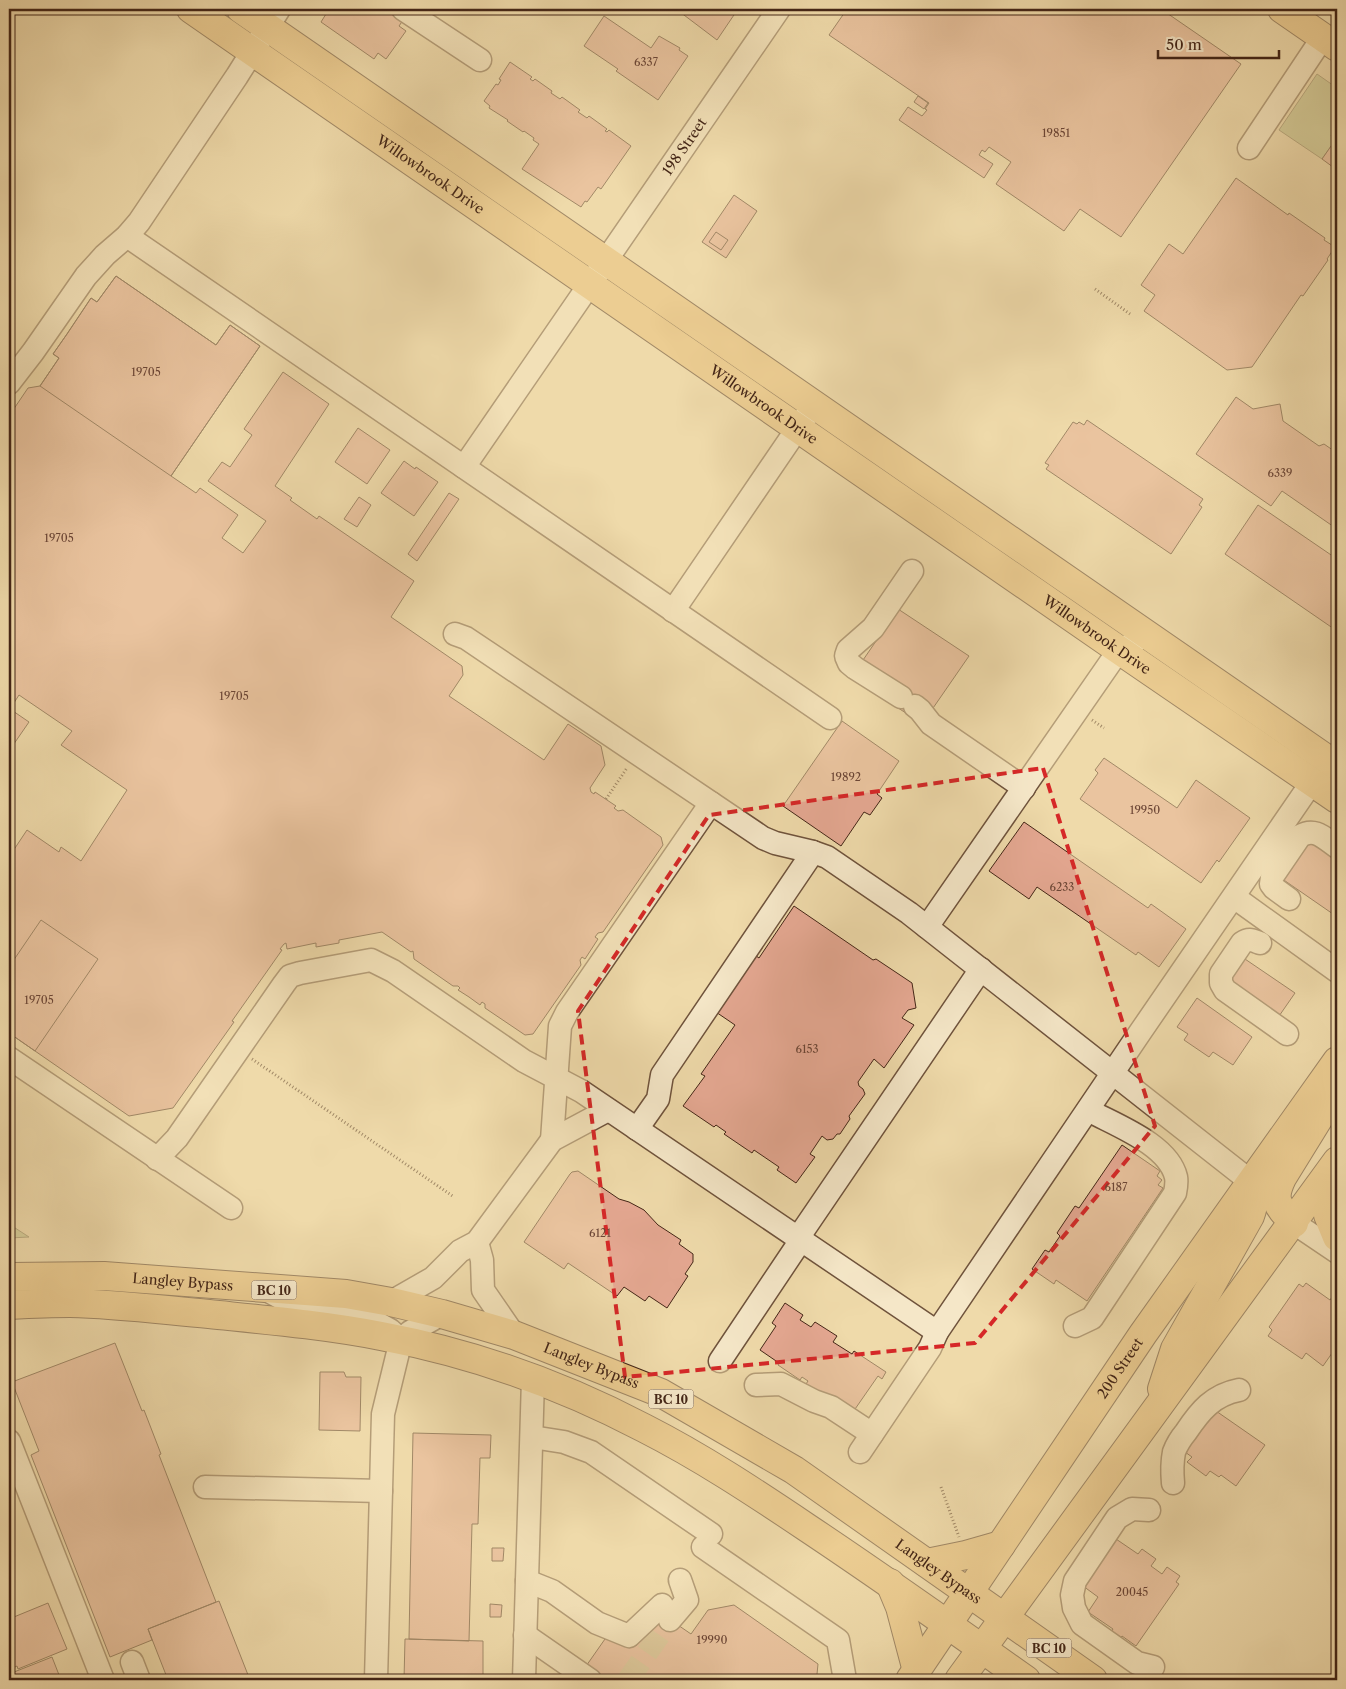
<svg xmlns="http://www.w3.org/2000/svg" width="1346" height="1689" font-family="'Libre Caslon Text',serif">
  <rect width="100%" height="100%" fill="#efdaaa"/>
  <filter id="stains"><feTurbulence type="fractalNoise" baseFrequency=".004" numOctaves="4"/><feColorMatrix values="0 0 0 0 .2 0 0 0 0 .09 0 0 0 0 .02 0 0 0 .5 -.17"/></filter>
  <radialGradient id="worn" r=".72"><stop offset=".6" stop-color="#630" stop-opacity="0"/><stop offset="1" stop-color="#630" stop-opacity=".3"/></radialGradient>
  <path fill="#babf88" stroke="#7f7250" d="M1317,74L1337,88V128L1331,136L1336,139L1322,159L1279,130Z
    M9,1224L29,1237L9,1238Z"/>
  <path fill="#e5a892" stroke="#442617" d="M319,9H397L406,16L399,26L406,31L386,59L378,53L374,59L321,22L326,14Z
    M676,9H738L717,40Z
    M847,9H1161L1241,64L1121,237L1080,209L1064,231L996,184L1011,162L989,147L985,152L982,150L979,155L993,164L984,178L899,120L908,107L922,116L927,110L925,109L929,103L829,35Z
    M604,16L651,48L659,36L680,48L679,50L688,56L658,100L616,71L618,69L584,46Z
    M510,62L532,77L530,79L533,81L535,79L552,91L551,93L560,99L562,97L580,110L578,112L587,118L589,116L607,129L605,131L607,132L609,130L631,146L601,189L598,187L587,202L585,201L581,207L522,169L539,144L533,140L534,138L524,131L523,132L507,121L508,120L489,108L490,106L484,101L496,84L498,85L501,80L499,79Z
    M918,96L928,103L924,109L914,102Z
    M1337,128V170L1322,159L1336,139L1331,136Z
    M1236,178L1288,215L1289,213L1325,238L1324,240L1335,247L1327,259L1328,260L1303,296L1301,295L1252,367L1227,370L1144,311L1155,295L1141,285L1169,244L1183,254Z
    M734,195L757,211L726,258L702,242Z
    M716,232L728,240L721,250L709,242Z
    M116,276L216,345L230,325L260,346L171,476L196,493L200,488L238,515L222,538L243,553L266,521L208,481L222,462L230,467L252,435L244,429L283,372L329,404L275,486L292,498L290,500L317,519L319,516L414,581L391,617L462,666L463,675L449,696L544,760L568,724L601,746L605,765L590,788L591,792L594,794L595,792L616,806L614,808L618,811L623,810L661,837L663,845L603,932L598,933L595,937L598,939L585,959L582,957L580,960L581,965L533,1034L525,1035L485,1008V1004L482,1002L480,1005L469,997L458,990L460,988L458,986H453L414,959L413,951L411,952L382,932L339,940V943L316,947V943L287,949L286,943L284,944L280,949L282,950L232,1021L234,1022L173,1108L129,1116L9,1033V857L27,830L59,852L61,847L81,861L127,790L61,745L72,731L19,695L10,709L29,722L9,751V416L28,388L40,386L59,358L53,354L67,334L91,298L97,302Z
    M116,276L216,345L230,325L260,346L171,476L40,386L59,358L53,354L67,334L91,298L97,302Z
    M1236,397L1253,409L1280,404L1283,421L1319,446L1324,444L1337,453V529L1282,491L1271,506L1196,454Z
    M1087,420L1203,499L1199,505L1202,507L1171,554L1046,469L1049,465L1045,463L1073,422L1077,424L1079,422L1084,425Z
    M358,428L390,450L367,484L335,462Z
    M404,461L415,469L416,467L438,482L414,516L381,493Z
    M449,493L459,499L417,561L408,554Z
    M359,497L371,505L357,527L344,519Z
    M1258,505L1337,559V631L1225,554Z
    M898,609L969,656L931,711L909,715L895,706L861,663Z
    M842,721L899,761L877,794L882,798L870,815L864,812L841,846L783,806Z
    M1104,758L1177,808L1196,780L1250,818L1219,862L1217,860L1201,883L1080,799L1098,773L1095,770Z
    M1024,822L1148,908L1151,904L1186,929L1159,967L1138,952L1136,955L1037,887L1029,899L989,871Z
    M1304,838L1337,853V908L1333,914L1278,876Z
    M794,906L873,960L876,959L912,983L916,1008L908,1010L902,1018L914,1025L884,1068L874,1059L858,1082L859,1086L863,1089L865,1094L849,1116L850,1119L840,1134H837L833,1139L827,1140L822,1136L810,1154L815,1157L796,1183L777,1170L779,1167L754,1150L752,1153L724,1134L726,1132L716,1125L714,1127L683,1106L705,1076L701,1074L735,1025L713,1010L752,953L759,958Z
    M41,920L98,959L35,1051L9,1033V967Z
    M1242,957L1295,993L1277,1019L1224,983Z
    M1197,998L1252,1037L1233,1065L1213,1052L1209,1057L1184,1040L1188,1034L1177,1027Z
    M1122,1145L1160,1171L1157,1176L1162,1180L1158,1185L1163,1188L1087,1301L1056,1280L1054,1284L1032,1269L1045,1250L1049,1252L1060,1236L1057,1233L1075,1206L1079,1208Z
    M578,1171L619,1199L629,1202L644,1210L658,1225L681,1240L679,1244L693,1254V1262L685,1274L688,1276L667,1308L649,1296L645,1301L624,1287L617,1296L568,1263L564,1269L524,1242L570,1174L572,1172Z
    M1306,1283L1330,1300L1337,1290V1346L1323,1366L1306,1353L1302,1359L1268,1336L1272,1330L1269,1327L1299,1284L1303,1287Z
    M785,1303L803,1315L800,1320L811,1327L815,1322L837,1336L833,1342L852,1354L854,1351L886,1372L882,1379L878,1376L853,1412L826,1397L806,1384L808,1381L802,1377L800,1380L778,1365L779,1363L760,1350L776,1326L772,1323Z
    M115,1343L142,1411L144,1410L161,1454L159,1455L216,1602L148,1629L152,1640L110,1657L31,1455L39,1451L12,1382Z
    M320,1372H344L346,1377H361L360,1431L319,1430Z
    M1216,1411L1265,1445L1236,1486L1221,1475L1219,1477L1210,1471L1206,1476L1187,1462L1192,1457L1178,1447L1206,1413L1212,1417Z
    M413,1433L491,1435L490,1458H480L478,1524H472L469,1641L409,1639Z
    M1337,1480V1491L1332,1488Z
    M1116,1539L1138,1554L1142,1549L1156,1559L1151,1566L1162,1574L1167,1567L1180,1576L1176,1582L1179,1584L1136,1646L1122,1636L1115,1646L1106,1640L1113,1629L1088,1612L1098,1597L1083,1586Z
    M492,1548H504L503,1561H492Z
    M219,1601L250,1680H168L148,1629Z
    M48,1603L67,1649L18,1669L17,1666L9,1670V1619Z
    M490,1604L502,1605L501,1617H490Z
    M734,1605L818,1664L817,1674L813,1680H601L584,1669L612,1629L636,1646L659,1612L691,1634L708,1610Z
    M405,1639L483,1641V1680H404Z
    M52,1657L61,1680H9V1674Z"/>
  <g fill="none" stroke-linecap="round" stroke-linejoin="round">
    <path stroke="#cdb68d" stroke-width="22" stroke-dasharray="22 11" stroke-linecap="butt" d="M628,1680L670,1620"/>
    <defs>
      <g id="minor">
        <path d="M403,9L480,60"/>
        <path d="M1249,148L1323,37"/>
        <path d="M127,236L830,718"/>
        <path d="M9,383L33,352L86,276L105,255L127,236L139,222L237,76L279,9"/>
        <path id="s1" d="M464,467C568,314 674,162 779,9"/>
        <path d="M673,611L808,413"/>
        <path d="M455,634L466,638L763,838L775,843L813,852L827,857L909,913L1250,1181"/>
        <path d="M901,697L855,668L849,663L846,656L848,650L873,628L912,571"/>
        <path d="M915,706L920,710L931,724L1024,788"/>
        <path d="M1234,897L1337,971"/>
        <path d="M1289,899L1274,888L1271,884L1272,877L1300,836C1315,827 1324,838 1337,847"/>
        <path d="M927,927L1119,650L1134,643"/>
        <path d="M1260,943C1252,940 1249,938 1242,943L1221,974V983L1225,990L1287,1034"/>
        <path d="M9,1058L231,1208"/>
        <path d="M637,1129L658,1099L662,1075L813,852"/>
        <path d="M552,1140L560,1026L567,1012L711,803"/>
        <path d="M157,1159L177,1138L284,984L290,976L300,973L371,960L393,971L524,1061L581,1091L937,1332"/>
        <path d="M1294,1223L1337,1252"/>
        <path d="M798,1238L981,969"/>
        <path d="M477,1242L482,1260L483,1290L514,1335"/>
        <path d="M265,1289L294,1305L365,1316L390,1330L400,1339"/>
        <path d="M391,1302L433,1278L460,1251L477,1242L552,1140L608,1110"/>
        <path d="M1075,1326L1092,1318L1175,1193C1176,1188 1177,1182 1176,1177C1168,1144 1115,1125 1088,1110"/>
        <path d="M720,1361L801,1240"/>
        <path d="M756,1385L781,1384L814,1401L831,1407L872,1434"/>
        <path d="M532,1437L564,1442L591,1452L711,1534"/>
        <path d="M9,1441L103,1680"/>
        <path d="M860,1452L930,1348L937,1332L1141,1031L1312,782"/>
        <path d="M1173,1483C1172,1472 1172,1462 1174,1452C1177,1444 1181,1438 1186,1432C1200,1411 1213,1395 1239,1390"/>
        <path d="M205,1487L381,1491"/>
        <path d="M1149,1510L1132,1509L1117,1518L1075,1581L1072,1595L1074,1608L1082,1624L1137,1663L1153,1667"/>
        <path d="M703,1547L838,1640L845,1680"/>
        <path d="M527,1581L552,1591L597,1623L629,1636L662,1605"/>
        <path d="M670,1620L687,1600L680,1580"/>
        <path d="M525,1635L590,1680"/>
        <path d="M132,1662L139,1680"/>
        <path d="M376,1680L383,1414L401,1340L410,1332L442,1314"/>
        <path d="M524,1680L533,1379"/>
      </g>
      <g id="major">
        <path id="s2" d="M191,9L1119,650L1337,799"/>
        <path d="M241,9L1337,766"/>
        <path d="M1282,9L1337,47"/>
        <path d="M1325,1180L1328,1215L1337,1237"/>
        <path d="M1294,1223C1278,1206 1271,1201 1282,1178L1335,1092"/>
        <path d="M1162,1389L1175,1349L1250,1216C1255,1202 1255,1197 1251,1183"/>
        <path id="s3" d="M910,1680L1143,1334L1337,1061"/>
        <path d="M959,1680L1337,1161"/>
      </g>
      <g id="highway">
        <path id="s4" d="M9,1277L104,1276L346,1294L391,1302L442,1314L514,1335L661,1393L794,1470L1093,1680"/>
        <path d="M9,1305C29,1304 50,1303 70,1303C117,1304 163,1310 209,1314C267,1320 324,1325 381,1336C472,1353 562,1385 644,1428C701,1457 754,1492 806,1527C881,1577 953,1628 1026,1680"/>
        <path d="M927,1563L966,1555L1001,1545"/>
        <path d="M890,1583L900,1607L917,1671"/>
      </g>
    </defs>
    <use href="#minor" stroke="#6f533c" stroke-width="25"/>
    <use href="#major" stroke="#442617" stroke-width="30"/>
    <use href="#highway" stroke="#442617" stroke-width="30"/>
    <path stroke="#442617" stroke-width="3" stroke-dasharray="1 2.5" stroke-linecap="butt" d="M1095,289L1130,314
      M1092,720L1104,728
      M606,799L627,768
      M252,1059L454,1197
      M941,1487L959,1537"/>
    <use href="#minor" stroke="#f5e7c8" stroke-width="22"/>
    <use href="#major" stroke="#e8bd75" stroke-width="28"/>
    <use href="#highway" stroke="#e8bd75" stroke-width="28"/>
  </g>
  <path d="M0 0H1346V1689H0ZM1043,768L1155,1126L975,1343L625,1377L578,1011L709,815Z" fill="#efdaaa" fill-opacity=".55" fill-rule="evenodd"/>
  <path fill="none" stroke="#d62828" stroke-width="4" stroke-dasharray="10 6" stroke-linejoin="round" d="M1043,768L1155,1126L975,1343L625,1377L578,1011L709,815Z"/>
  <g text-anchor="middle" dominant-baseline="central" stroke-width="4" stroke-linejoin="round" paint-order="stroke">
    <g font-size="11" fill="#6c4636">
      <text x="646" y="62">6337</text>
      <text x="1056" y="133">19851</text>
      <text x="146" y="372">19705</text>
      <text x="1280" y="473">6339</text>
      <text x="59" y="538">19705</text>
      <text x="234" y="696">19705</text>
      <text x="846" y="777">19892</text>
      <text x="1145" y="810">19950</text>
      <text x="1062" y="887">6233</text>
      <text x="39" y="1000">19705</text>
      <text x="807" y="1049">6153</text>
      <text x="1116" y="1187">6187</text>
      <text x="600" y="1233">6121</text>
      <text x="1132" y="1592">20045</text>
      <text x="712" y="1640">19990</text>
    </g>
    <g fill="#f5e7c8" stroke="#79604c" stroke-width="1">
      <rect x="251.5" y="1280.5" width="45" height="19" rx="4"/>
      <rect x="648.5" y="1389.5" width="45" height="19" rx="4"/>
      <rect x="1026.5" y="1638.5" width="45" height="19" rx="4"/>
    </g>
    <g font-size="12" font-weight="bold" fill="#442617">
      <text x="274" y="1290">BC 10</text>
      <text x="671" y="1399">BC 10</text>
      <text x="1049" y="1648">BC 10</text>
    </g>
    <g font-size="14" fill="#442617" stroke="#f5e7c8">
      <text stroke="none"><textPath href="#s1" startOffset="389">198 Street</textPath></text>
      <text stroke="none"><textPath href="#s2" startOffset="291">Willowbrook Drive</textPath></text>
      <text stroke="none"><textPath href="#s2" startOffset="696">Willowbrook Drive</textPath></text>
      <text stroke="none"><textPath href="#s2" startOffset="1101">Willowbrook Drive</textPath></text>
      <text stroke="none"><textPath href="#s4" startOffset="174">Langley Bypass</textPath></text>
      <text stroke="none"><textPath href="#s4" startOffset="594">Langley Bypass</textPath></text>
      <text stroke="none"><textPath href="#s3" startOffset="376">200 Street</textPath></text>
      <text stroke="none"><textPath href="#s4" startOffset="999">Langley Bypass</textPath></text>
    </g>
  </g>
  <rect width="1346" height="1689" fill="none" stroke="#efdaaa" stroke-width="30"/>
  <rect x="10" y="10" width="1326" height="1669" fill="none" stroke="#442617" stroke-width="2.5"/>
  <rect x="15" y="15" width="1316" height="1659" fill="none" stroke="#442617"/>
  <path d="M1158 50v8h121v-8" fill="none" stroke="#442617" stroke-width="2.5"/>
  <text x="1166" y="50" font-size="15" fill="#442617" stroke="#f5e7c8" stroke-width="4" paint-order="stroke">50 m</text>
  <rect width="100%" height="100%" filter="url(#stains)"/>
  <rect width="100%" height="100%" fill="url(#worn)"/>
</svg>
